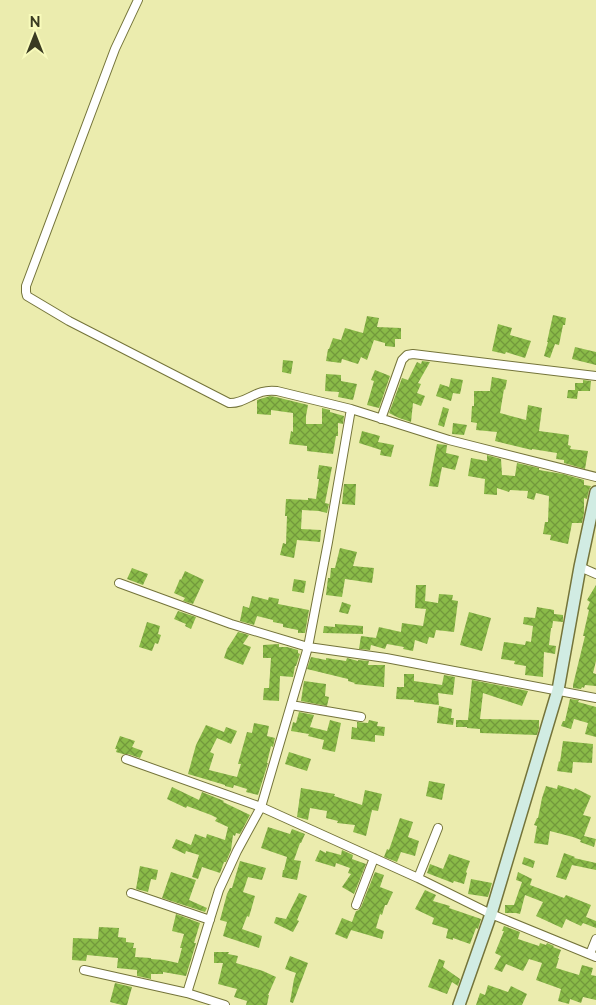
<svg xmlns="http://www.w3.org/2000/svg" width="596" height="1005" font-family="Raleway,sans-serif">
  <defs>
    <pattern id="building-cross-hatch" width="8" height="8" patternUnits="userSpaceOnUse" patternTransform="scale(1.25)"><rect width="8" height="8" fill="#8abb48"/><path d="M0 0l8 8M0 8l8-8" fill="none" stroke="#72993c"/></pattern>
  </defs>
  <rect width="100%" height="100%" fill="#ebecae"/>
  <path fill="url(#building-cross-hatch)" d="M553,315L566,318L565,325H563L559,345L555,344L550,358L544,356L548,342H547Z
    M367,316L379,318L377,327L401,328V339H395V347L385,346V343L374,340L367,360L361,357L358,364L342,359L341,363L326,361L328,349H329L333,338L341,340L345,328L363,333Z
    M498,324L512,328L510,335L531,341L525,358L506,352L505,354L492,351Z
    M575,347L596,352V365L572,359Z
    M283,360L293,361L291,374L282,372Z
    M422,361L430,362L418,383L421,384L417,393L425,396L421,406L413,403L411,422L399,418L389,413L402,378L408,380L417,362L421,364Z
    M375,370L390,376L379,408L367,405L374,381L371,380Z
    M326,374L341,375V381L357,384L353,400L338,397L339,392L325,391Z
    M492,377L507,380L505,390L504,389L500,413L526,420L528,405L542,408L539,431L569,435L568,445L571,446L570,449L588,451L585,469L564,463V460L556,459L557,453L532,449V450L495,441L497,432L476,430L477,423L471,422L472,406H474V391H490Z
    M451,378L463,380L460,394L453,393L451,401L436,396L440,384L449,387Z
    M583,380L591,381L590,391H578L577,399L567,398L568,390H575V383H583Z
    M270,396L276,397L308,405L306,416V424H322V408L330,410V412L344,416L343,424L338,423V436H336L333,454L307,451V446L289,444L291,431L293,432V413L271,410V415L257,414V400Z
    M443,407L449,409L444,427L438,425Z
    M453,423L467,425L464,435L452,434Z
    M362,431L380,436L378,442L394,445L391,457L380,455L381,450L359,443Z
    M437,444L447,445L446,453L459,456L455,470L442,467L438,487L429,486Z
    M487,455L501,459L502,475L515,476L517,463L539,468V470L563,474L584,480V485L591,486L589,490L587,499L584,498V513L582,523H572L568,544L550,540L551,535L543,534L545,522H548L549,496L536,493L534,500L527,498L528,491L510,490L509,492L497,488V495L484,494L485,479L468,476L471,458L487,461Z
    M319,465L332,467L325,503L329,504L327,513L319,511L302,510L301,529L321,530L320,542L297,540L294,558L280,555L283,543L286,544L287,516H285L286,499L308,500V498L316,499L319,479H317Z
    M344,484H356L355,505L342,504Z
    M340,548L357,552L353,566L374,568L372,583L345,579L342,597L326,595L328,578H330L331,568H335Z
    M132,568L148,574L143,585L127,579Z
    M185,571L204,580L193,604L183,601L185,598L174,593L180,579L181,580Z
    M294,579L306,581L304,593L292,591Z
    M416,585H426L425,601L438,603L439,594L453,595L452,600L458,601L454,632L436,630L434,638L429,637L427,644L415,640L413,651L403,649L404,647L387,644L385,649L371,645L370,650L359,649L361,636L376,638L379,627L401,632L402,623L423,626L426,609L415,608Z
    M596,585V661L593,673L596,674V686L585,685L584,688L582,687L581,689L573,688V685L585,636H583L589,610L587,609L590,602L587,600Z
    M252,596L268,600L269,597L279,599L278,604L309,610L305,633H298V630L283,627V624L273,622V620L257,616L254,625L240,621L243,606L249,608Z
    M342,602L351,605L348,614L339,612Z
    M537,607L554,610V614L563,615V622L553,621L552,628H551L549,645L556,646L555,654L544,652L543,677L525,675L526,666L514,664L515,661L501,659L504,642L525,645L526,641L531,642L533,626L523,624L524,617L535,618Z
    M178,611L196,617L191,629L185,626L186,624L174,619Z
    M469,612L491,618L482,651L460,645Z
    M147,622L160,626L158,634L161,635L158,644L155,643L152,651L139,647Z
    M335,624L363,626V634L323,633L324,626L335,627Z
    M238,632L249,635L243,644L251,647L243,665L224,658L227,649Z
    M279,644V647H287L298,650V653L300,654L296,666H295L293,677L280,676L279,701L263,700L264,688H269L271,658H263V645Z
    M311,657L326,660V658L346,661L347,658L358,661V660L369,661L368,665H385L384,687L354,684L355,683L348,681V679L307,669Z
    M404,674H414V681L442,685L444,675L455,677L453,695L438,693L439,705L414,702V700L396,699L397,687H404Z
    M472,680L528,691L522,706L483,693L480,719L539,720V728L537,735L480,733V729L467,728V727H456V720H468Z
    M304,681L326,684L325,696L329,697L327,706L301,701Z
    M570,699L579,700L578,702L596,707V737L585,734L588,723L574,719L571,729L561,726L563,721H565Z
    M439,706L452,709L451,718H454L453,725L437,723Z
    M299,712L314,715L310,727L327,731L330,720L341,723L335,752L322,749L324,740L308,736L309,734L291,731L293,722L296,723Z
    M369,720L378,722L377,726L385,727L384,736L375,735V742L351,739L352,727L357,728V722L368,723Z
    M254,723L269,726L267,736L275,738L273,747L271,746L267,763H268L258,795L246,792L247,789L234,785L233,788L225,786V785L188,774L196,745L206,725L224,732L226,727L237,731L231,744L217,738L210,752L214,754L209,770L237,777L241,764H238L247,732L252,733Z
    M120,736L135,741L132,747L143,751L140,758L128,754H123L116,752L117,749H115Z
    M563,741L593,744L592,763L573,762L572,773L557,771L559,761L560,762Z
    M289,752L311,759L307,771L285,764Z
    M429,781L445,784L442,800L426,796Z
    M558,785L574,790L575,788L591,796L583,815L591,817L584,836L596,839L594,847L580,842L581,840L573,837L550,831L548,845L534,843L537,826L534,825L537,818H538L542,798L546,786L557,789Z
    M172,787L199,800L202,792L224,801L223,802L250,815L240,834L236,833L235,836L233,835L231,850L226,862H224L220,873L202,867L198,879L192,877L199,855L186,851L185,854L172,848L176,839L191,845L195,834L206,838L207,834L225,840L228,827L215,821L217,818L211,815L187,806L186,808L167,799Z
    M301,788L335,794L334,796L362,805L365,790L382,794L378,811L372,810L366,836L353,832L355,825L337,823L338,821L326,818L327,811L310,808L308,820L297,817Z
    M400,818L413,822L408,837L419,841L415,856L401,852L397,862L384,857L387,849L389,850Z
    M268,827L290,834L292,829L305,834L301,843H300L294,860L301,861L297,880L282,877L283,870H284L287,857L261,848Z
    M320,850L326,853V851L341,855L342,850L353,855L352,859L366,864L354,894L342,887L351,874L348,873L350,868L336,863L335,867L315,861Z
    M564,853L575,857L574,858L596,863V870L572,865L566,880L556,877Z
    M449,854L470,861L466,872L467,873L464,884L454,881L453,883L427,873L430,864L443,869Z
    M524,857L535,861L533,868L522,864Z
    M240,861L266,868L262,880L248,877L243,892L255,896L249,917L247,916L242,929L262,936L259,948L223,936L227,922L220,920L227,894L230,888H232Z
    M140,866L158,870L156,880L151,879L148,892L136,889Z
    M171,872L196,880L189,900L207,908L205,912L162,898Z
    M375,872L384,875L380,887L393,892L387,905H385L382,915L380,914L376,928L384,931L382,939L351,930L347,939L335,934L342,918L352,922L356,911L359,910L361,907Z
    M518,872L532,879L530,885L564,898L566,895L591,905L586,917L596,921V928L583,923L581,926L566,919L562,928L536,916L543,902L525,895L520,914L516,913H505V905H514L522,882L516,880Z
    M471,879L492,883L488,897L468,894Z
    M425,890L436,895L433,901L450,906L449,908L481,919L478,929L476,928L470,944L453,938V940L446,938L448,929L432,924L434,918L415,909Z
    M299,893L307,896L297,920L299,921L293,932L274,923L276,917L286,919Z
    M176,914L200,923L194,943H196L193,953L186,976L163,972V974H151V979L137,976V970L117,968L118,958L87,955L86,961L72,960L73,938L98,939L99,927L119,928L118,937L126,938V942L134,943L133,948H136L135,957L151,958V959L164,960L178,963L182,948H180L184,934L172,931Z
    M504,926L520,932L518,939L539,946L540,943L546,945L547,943L554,946L553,947L561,950L558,958H559L556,968L579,975L582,965L593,968L591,975L596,976V1000L583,997L581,1003L570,999L569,1004L558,1001L561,989L536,980L542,963L529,959L523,971L506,964L502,972L494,969L501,956L495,953L504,931H502Z
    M214,952H229L228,954L238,956L236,963L263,971L276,977L268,995H269L267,1005H246L247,1001L234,997L237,989L218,984L223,963H214Z
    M290,956L308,963L293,1003L290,1002L294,979L296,973L285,969Z
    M439,959L445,961L443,967L460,979L458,986L452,982L447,994L428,987Z
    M115,983L132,987L127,1005H122L110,1002Z
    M488,985L508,992L511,986L527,994L522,1005H476L480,993L485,995Z"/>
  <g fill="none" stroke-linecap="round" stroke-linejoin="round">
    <defs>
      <path id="street" d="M138,0L115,49L26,286V292L27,296L69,321L229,403C247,404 255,388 277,391L351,409L449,440L596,477
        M381,419L402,360L407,355L413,354L596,376
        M580,567L596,574
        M119,583L231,624L308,647L386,658L596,698
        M291,705L361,717
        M126,759L261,807L418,878L491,914L596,957
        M418,878L438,828
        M131,893L210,920
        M356,905L374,858
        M590,954L596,939
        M84,970L187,993L225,1005
        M187,993L219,890L237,851L261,807L308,647L328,542L351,409"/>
      <path id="secondary" d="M459,1005L491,914L558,690L580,567L596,492"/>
    </defs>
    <use href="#street" stroke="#74743a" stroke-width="10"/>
    <use href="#secondary" stroke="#74743a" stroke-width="14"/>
    <use href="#street" stroke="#fff" stroke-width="8"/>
    <use href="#secondary" stroke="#d1ece3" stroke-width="11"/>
  </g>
  <g transform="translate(35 35)" stroke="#f8fabb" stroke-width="4" paint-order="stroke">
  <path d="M0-4L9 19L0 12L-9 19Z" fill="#3a3b22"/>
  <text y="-8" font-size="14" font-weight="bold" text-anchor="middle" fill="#3a3b22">N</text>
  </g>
</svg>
